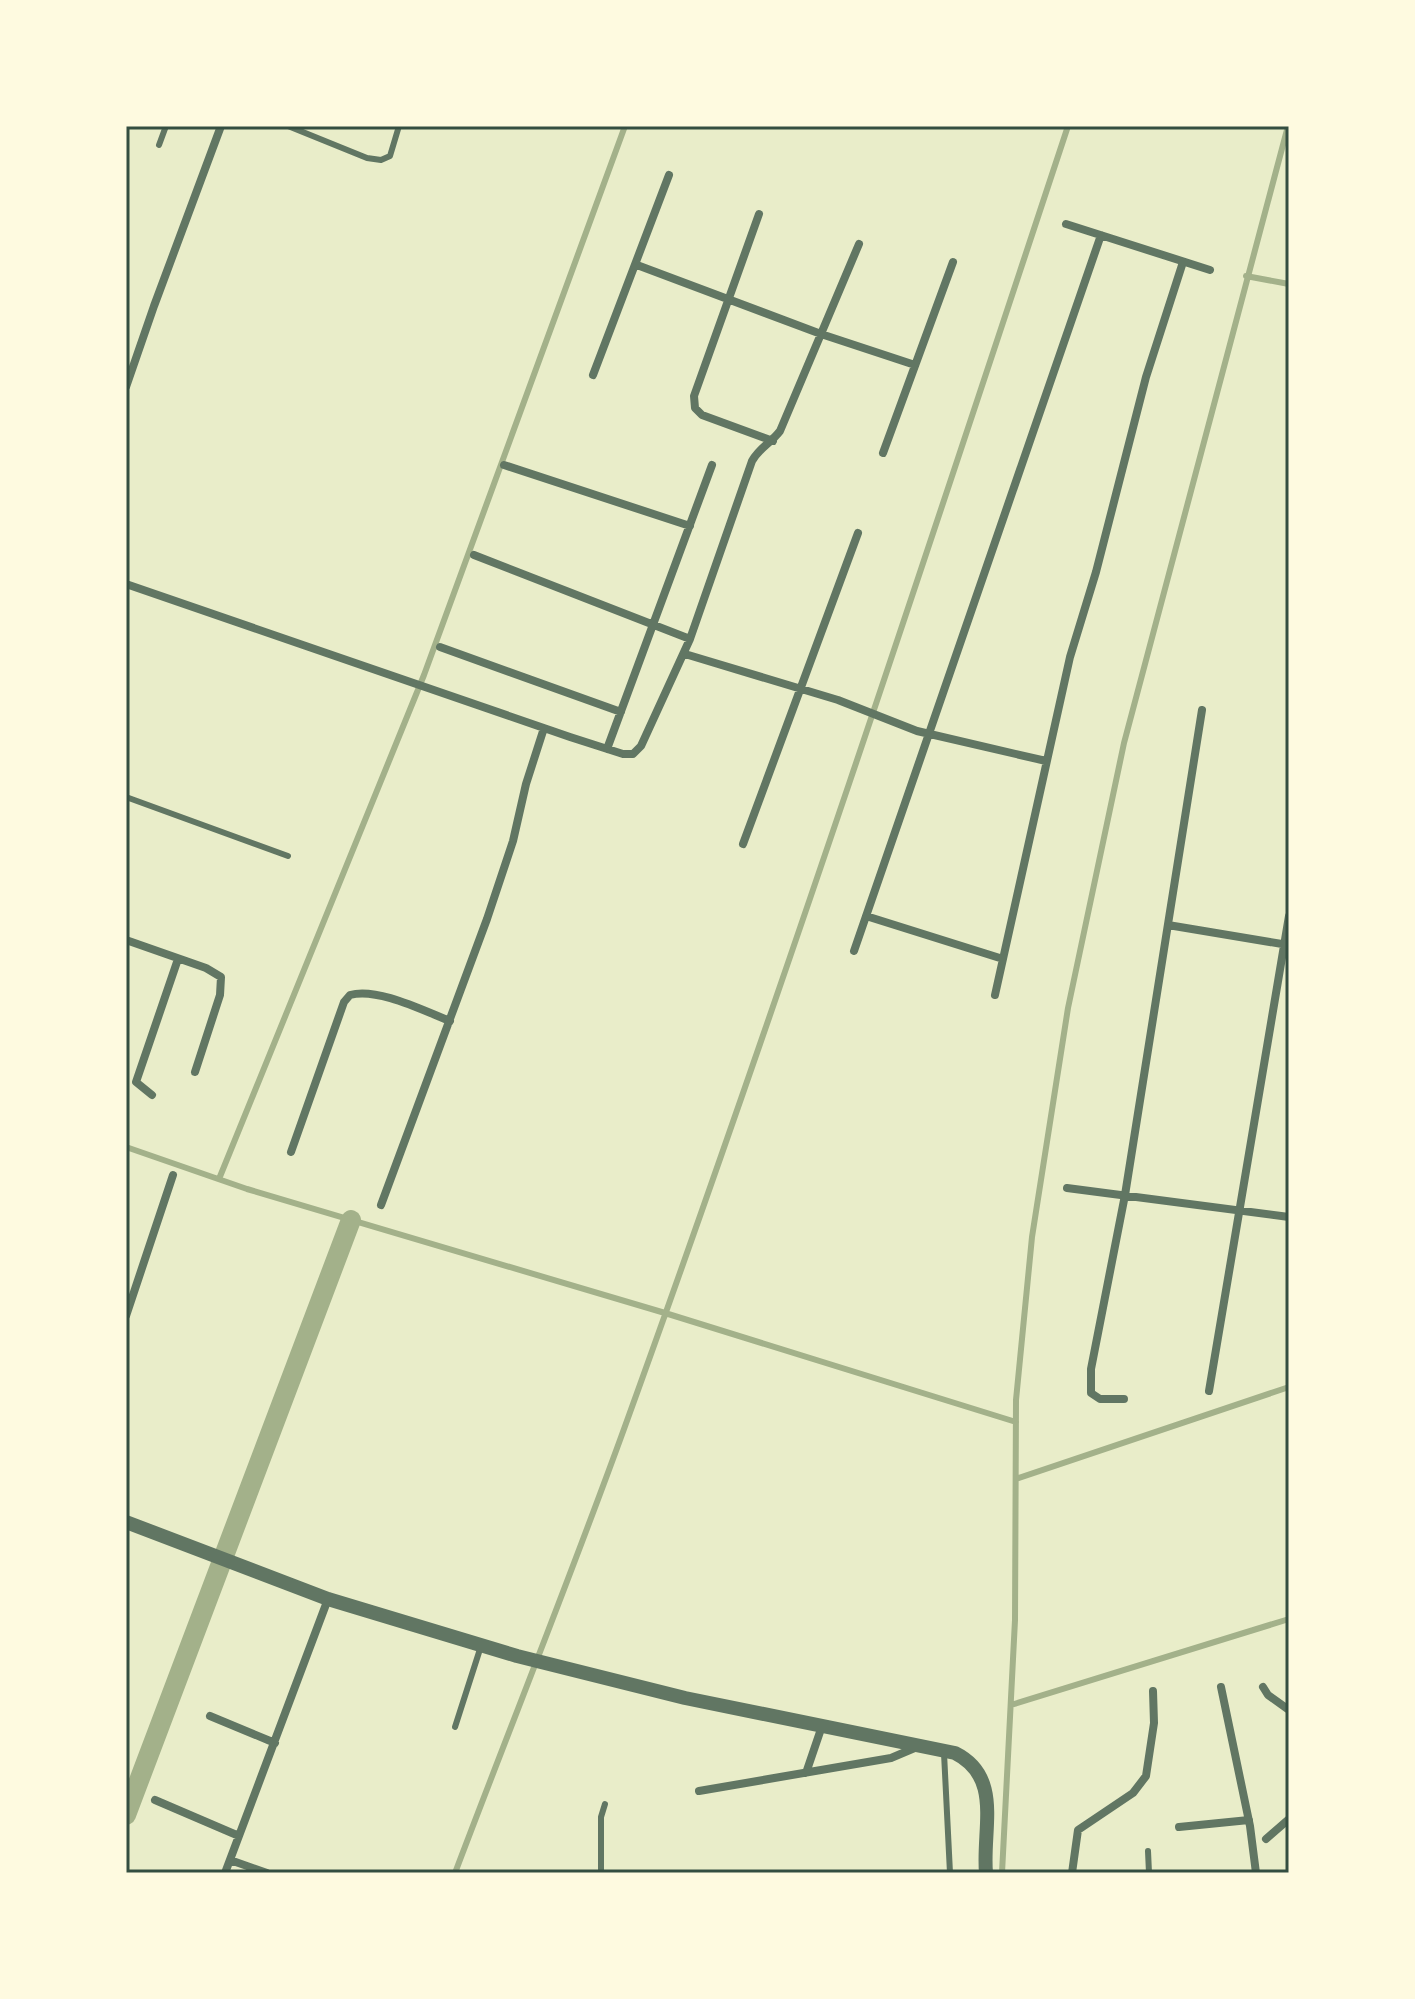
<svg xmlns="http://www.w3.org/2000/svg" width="1415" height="1999" font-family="'Noto Sans',sans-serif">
  <rect width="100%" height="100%" fill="#e9edc9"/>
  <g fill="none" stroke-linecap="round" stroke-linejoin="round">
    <path stroke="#a3b18a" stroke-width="6" d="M1246,276L1289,284
      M126,1147L247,1189L665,1313L1016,1422
      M219,1179L424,675L625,126
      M1016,1479L1289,1387
      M1011,1705L1289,1619
      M455,1873C511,1725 570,1578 624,1429C780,998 924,562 1068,126
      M1002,1873L1015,1620L1016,1400L1032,1237L1068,1008L1124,743L1288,126"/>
    <path stroke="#a3b18a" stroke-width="20" d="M126,1815L351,1220"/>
    <path stroke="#617663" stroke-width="6" d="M288,126L367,158L381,160L390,156L399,126
      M159,145L166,126
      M126,797L288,856
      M455,1727L481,1646
      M944,1753L950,1873
      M1148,1851L1149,1873
      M601,1873V1817L605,1804"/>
    <path stroke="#617663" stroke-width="8" d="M759,214L694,396L695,408L702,415L773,441
      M1066,224L1210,270
      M637,265L821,334L915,365
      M593,375L669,175
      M126,387L154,306L221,126
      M883,453L953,262
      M504,465L690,526
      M474,555L690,639
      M126,584L570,737L623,754H633L641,746L690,639L752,461C760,447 771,443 780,431L859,244
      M440,647L621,712
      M685,654L838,700L917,731L1046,761
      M607,749L712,465
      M743,844L858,533
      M866,916L1003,959
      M1168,925L1288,945
      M126,940L206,968L221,977L220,995L195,1072
      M854,951L1101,235
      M995,995L1070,657L1096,572L1146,377L1183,262
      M152,1095L136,1082L178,959
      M291,1152L344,1002L350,995C377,987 424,1011 450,1021
      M1067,1188L1289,1217
      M381,1205L487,919L513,841L526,784L544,728
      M126,1316L173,1175
      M1209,1391L1289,916
      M1124,1399H1100L1091,1393V1369L1125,1195L1202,710
      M1221,1687L1250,1826L1256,1873
      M1263,1687L1268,1695L1289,1710
      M210,1716L275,1743
      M806,1773L822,1726
      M699,1791L891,1758L917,1747
      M155,1800L239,1836
      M1179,1827L1249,1820
      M1266,1839L1289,1819
      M230,1860L267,1873
      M225,1873L328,1599
      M1072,1873L1078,1830L1133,1793L1146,1776L1154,1723L1153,1691"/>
    <path stroke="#617663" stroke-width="14" d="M126,1522L328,1599L517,1656L685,1698L955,1753C1003,1777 982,1829 986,1873"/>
  </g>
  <rect width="1415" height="1999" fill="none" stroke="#fefae0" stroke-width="256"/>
  <rect x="128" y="128" width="1159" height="1743" fill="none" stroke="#344e41" stroke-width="3"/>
</svg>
